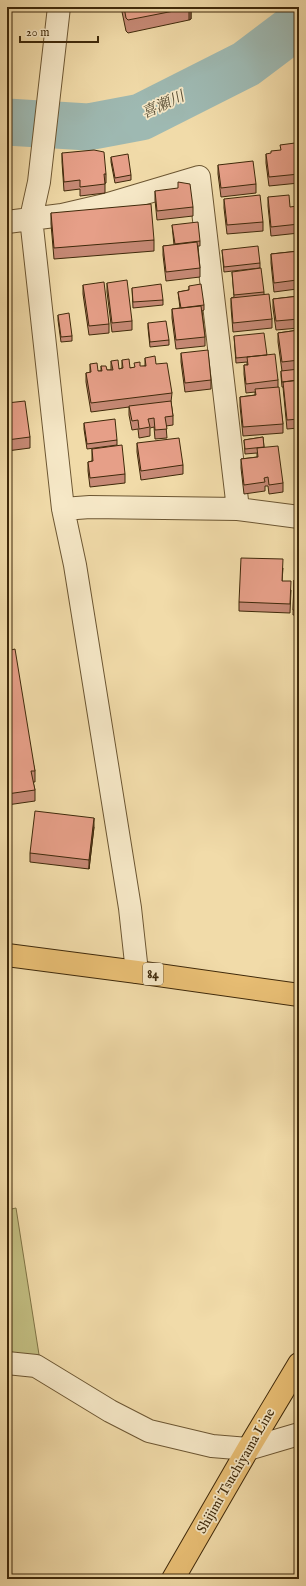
<svg xmlns="http://www.w3.org/2000/svg" width="306" height="1586" font-family="'IM FELL English','Noto Serif JP',serif">
  <rect width="100%" height="100%" fill="#f1dba9"/>
  <filter id="stains"><feTurbulence type="fractalNoise" baseFrequency=".005" numOctaves="4"/><feColorMatrix values="0 0 0 0 .2 0 0 0 0 .09 0 0 0 0 .02 0 0 0 .5 -.17"/></filter>
  <radialGradient id="worn" r=".72"><stop offset=".6" stop-color="#630" stop-opacity="0"/><stop offset="1" stop-color="#630" stop-opacity=".3"/></radialGradient>
  <path fill="#c2be82" stroke="#807446" d="M16,1208L40,1361L7,1358V1210Z"/>
  <g fill="none" stroke-linecap="round" stroke-linejoin="round">
    <path stroke="#9eb9b2" stroke-width="47" d="M7,122L88,127L141,117L246,64L299,24"/>
    <defs>
      <path id="minor" d="M59,7L39,182L31,218L63,509L75,565L130,908L137,972
        M7,222L62,215L105,205L199,177L238,509
        M63,509L90,507L238,509L299,517
        M7,1363L36,1366L110,1411L149,1431L212,1446L248,1449L299,1434"/>
      <path id="major" d="M7,955L137,972L299,995
        M173,1579L248,1449L299,1364"/>
    </defs>
    <use href="#minor" stroke="#6c5632" stroke-width="24"/>
    <use href="#major" stroke="#3f290a" stroke-width="24"/>
    <use href="#minor" stroke="#f6e8c7" stroke-width="22"/>
    <use href="#major" stroke="#e8be74" stroke-width="22"/>
  </g>
  <path fill="#c68975" stroke="#3f290a" d="M121,7H191V19L189,20L128,33L126,31Z
    M62,153L106,174V183H105V193L80,196V189L64,191L62,162Z
    M266,154L299,174V183L269,186L266,163Z
    M111,157L131,175V180L115,183L111,162Z
    M7,161L10,184V193H7Z
    M218,165L256,184V193L221,197L218,174Z
    M155,191L193,207V216L157,220L155,200Z
    M268,197L290,207L299,221V233L271,236L268,206Z
    M224,199L263,222V231L227,234L224,208Z
    M51,213L154,240V251L54,259L51,224Z
    M172,225L200,241V246H198L200,268V277L166,281L163,255V246L174,245Z
    M222,250L260,263V268L224,272Z
    M299,251V285H297V289L274,292L271,263V254Z
    M232,272L264,292V294L272,319V328L233,332L231,307V298L234,297Z
    M107,283L132,321V330L112,332L107,292Z
    M83,285L109,324V333L89,335L83,294Z
    M189,286L204,305V310L202,311L205,337V346L176,349L172,318V309L180,308L178,292L189,290Z
    M132,288L163,300V305L133,308Z
    M299,296V328L276,330L273,308V299Z
    M58,315L72,336V341L61,342L58,320Z
    M148,323L169,340V345L150,347L148,328Z
    M299,330V428L287,429L283,387H282L281,376V371H282L278,342V333Z
    M234,336L267,355L278,380V387L283,424V433L243,436L240,406V397L255,395V392L246,393L244,374V365H247V362L236,363Z
    M181,353L211,380V389L185,392L181,362Z
    M145,358L156,364L172,393L171,402L173,416V425L166,426L167,438L155,439L154,427L150,428V436L139,438L138,429L132,430L129,415V407L91,412L86,382V373H90V364L98,371H101V366L107,370H111V361L119,369L122,368V360L130,368L145,366Z
    M7,403L30,437V448L7,451Z
    M84,423L117,440V445L87,449L84,429Z
    M263,437L264,447L283,483V492L269,494L268,486H265V491L244,494L241,468V459L257,457V453L245,454L244,440Z
    M137,443L183,465V474L141,480L137,452Z
    M92,449L125,474V483L90,487L88,471V462L92,461Z
    M283,568L282,581L291,590L290,613L239,611V602Z
    M294,580H299V615H293Z
    M7,651L35,771V782H33L35,790V801L7,805Z
    M94,827L89,869L30,862V853Z"/>
  <path fill="#a16f5f" stroke="#3f290a" d="M190,7H191V19L189,20V8Z
    M94,818V827L89,869V860Z"/>
  <path fill="#e69f88" stroke="#3f290a" d="M124,7H190L189,8L128,20L126,18Z
    M295,143L299,174L269,177L266,154L271,153V151L281,150L280,145Z
    M94,150L104,152L106,174H104L105,184L80,187V180L64,182L62,153Z
    M128,154L131,175L115,178L111,157Z
    M7,161L10,184H7Z
    M253,161L256,184L221,188L218,165Z
    M178,182L190,184L193,207L157,211L155,191L178,188Z
    M260,195L263,222L227,225L224,199Z
    M289,195L290,207L297,206L299,224L271,227L268,197Z
    M151,204L154,240L54,248L51,213Z
    M198,222L200,241L175,244L172,225Z
    M197,242L200,268L166,272L163,246Z
    M258,246L260,263L224,267L222,250Z
    M299,251V276H297V280L274,283L271,254Z
    M261,268L264,292L234,295L232,272Z
    M127,280L132,321L112,323L107,283Z
    M104,282L109,324L89,326L83,285Z
    M161,284L163,300L133,302L132,288Z
    M201,284L204,305L181,308L178,292L189,290V286Z
    M269,294L272,319L233,323L231,298Z
    M299,296V319L276,321L273,299Z
    M201,306L205,337L176,340L172,309Z
    M69,313L72,336L61,337L58,315Z
    M166,321L169,340L150,342L148,323Z
    M299,330V360L282,362L278,333Z
    M264,333L267,355L236,358L234,336Z
    M208,350L211,380L185,383L181,353Z
    M275,354L278,380L246,384L244,365H248L247,357Z
    M155,356L156,364L167,363L172,393L91,403L86,373L91,372L90,364L97,363L98,371H102L101,366H106L107,370H113L111,361L118,360L119,369L123,368L122,360L129,359L130,368L135,367L134,363L140,362V366H146L145,358Z
    M299,369V380L282,382L281,371Z
    M299,380V419L287,420L283,382Z
    M279,387L283,424L243,427L240,397L256,395L255,389Z
    M25,401L30,437L7,440V403Z
    M171,401L173,416L165,417L167,429L155,430L154,418L148,419L150,427L139,429L138,420L132,421L129,406Z
    M115,419L117,440L87,444L84,423Z
    M263,437L264,447L245,449L244,440Z
    M179,438L183,465L141,471L137,443Z
    M122,445L125,474L90,478L88,462L93,461L92,449Z
    M278,446L283,483L269,485L268,477L264,478L265,482L244,485L241,459L258,457L257,448Z
    M241,558L283,559L282,581H291L290,604L239,602Z
    M294,580H299V610H293Z
    M15,649L35,771H31L35,790L7,794V651Z
    M35,811L94,818L89,860L30,853Z"/>
  <g text-anchor="middle" dominant-baseline="central" stroke-width="3.5" stroke-linejoin="round" paint-order="stroke">
    <rect fill="#f6e8c7" stroke="#766243" stroke-width="1" x="143" y="963" width="20" height="22" rx="3"/>
    <g font-size="13" font-weight="bold" fill="#3f290a">
      <text x="153" y="974">84</text>
    </g>
    <g font-size="14" fill="#3f290a" stroke="#f6e8c7">
      <text transform="translate(236 1471) rotate(-60)">Shijimi Tsuchiyama Line</text>
    </g>
    <g font-size="15" font-style="italic" fill="#574d34" stroke="#f6e8c7">
      <text transform="translate(163 105) rotate(-25)">喜瀬川</text>
    </g>
  </g>
  <rect width="306" height="1586" fill="none" stroke="#f1dba9" stroke-width="24"/>
  <rect x="8" y="8" width="290" height="1570" fill="none" stroke="#3f290a" stroke-width="2"/>
  <rect x="12" y="12" width="282" height="1562" fill="none" stroke="#3f290a"/>
  <path d="M20 36v6h78v-6" fill="none" stroke="#3f290a" stroke-width="2"/>
  <text x="26" y="36" font-size="12" fill="#3f290a" stroke="#f6e8c7" stroke-width="3" paint-order="stroke">20 m</text>
  <rect width="100%" height="100%" filter="url(#stains)"/>
  <rect width="100%" height="100%" fill="url(#worn)"/>
</svg>
